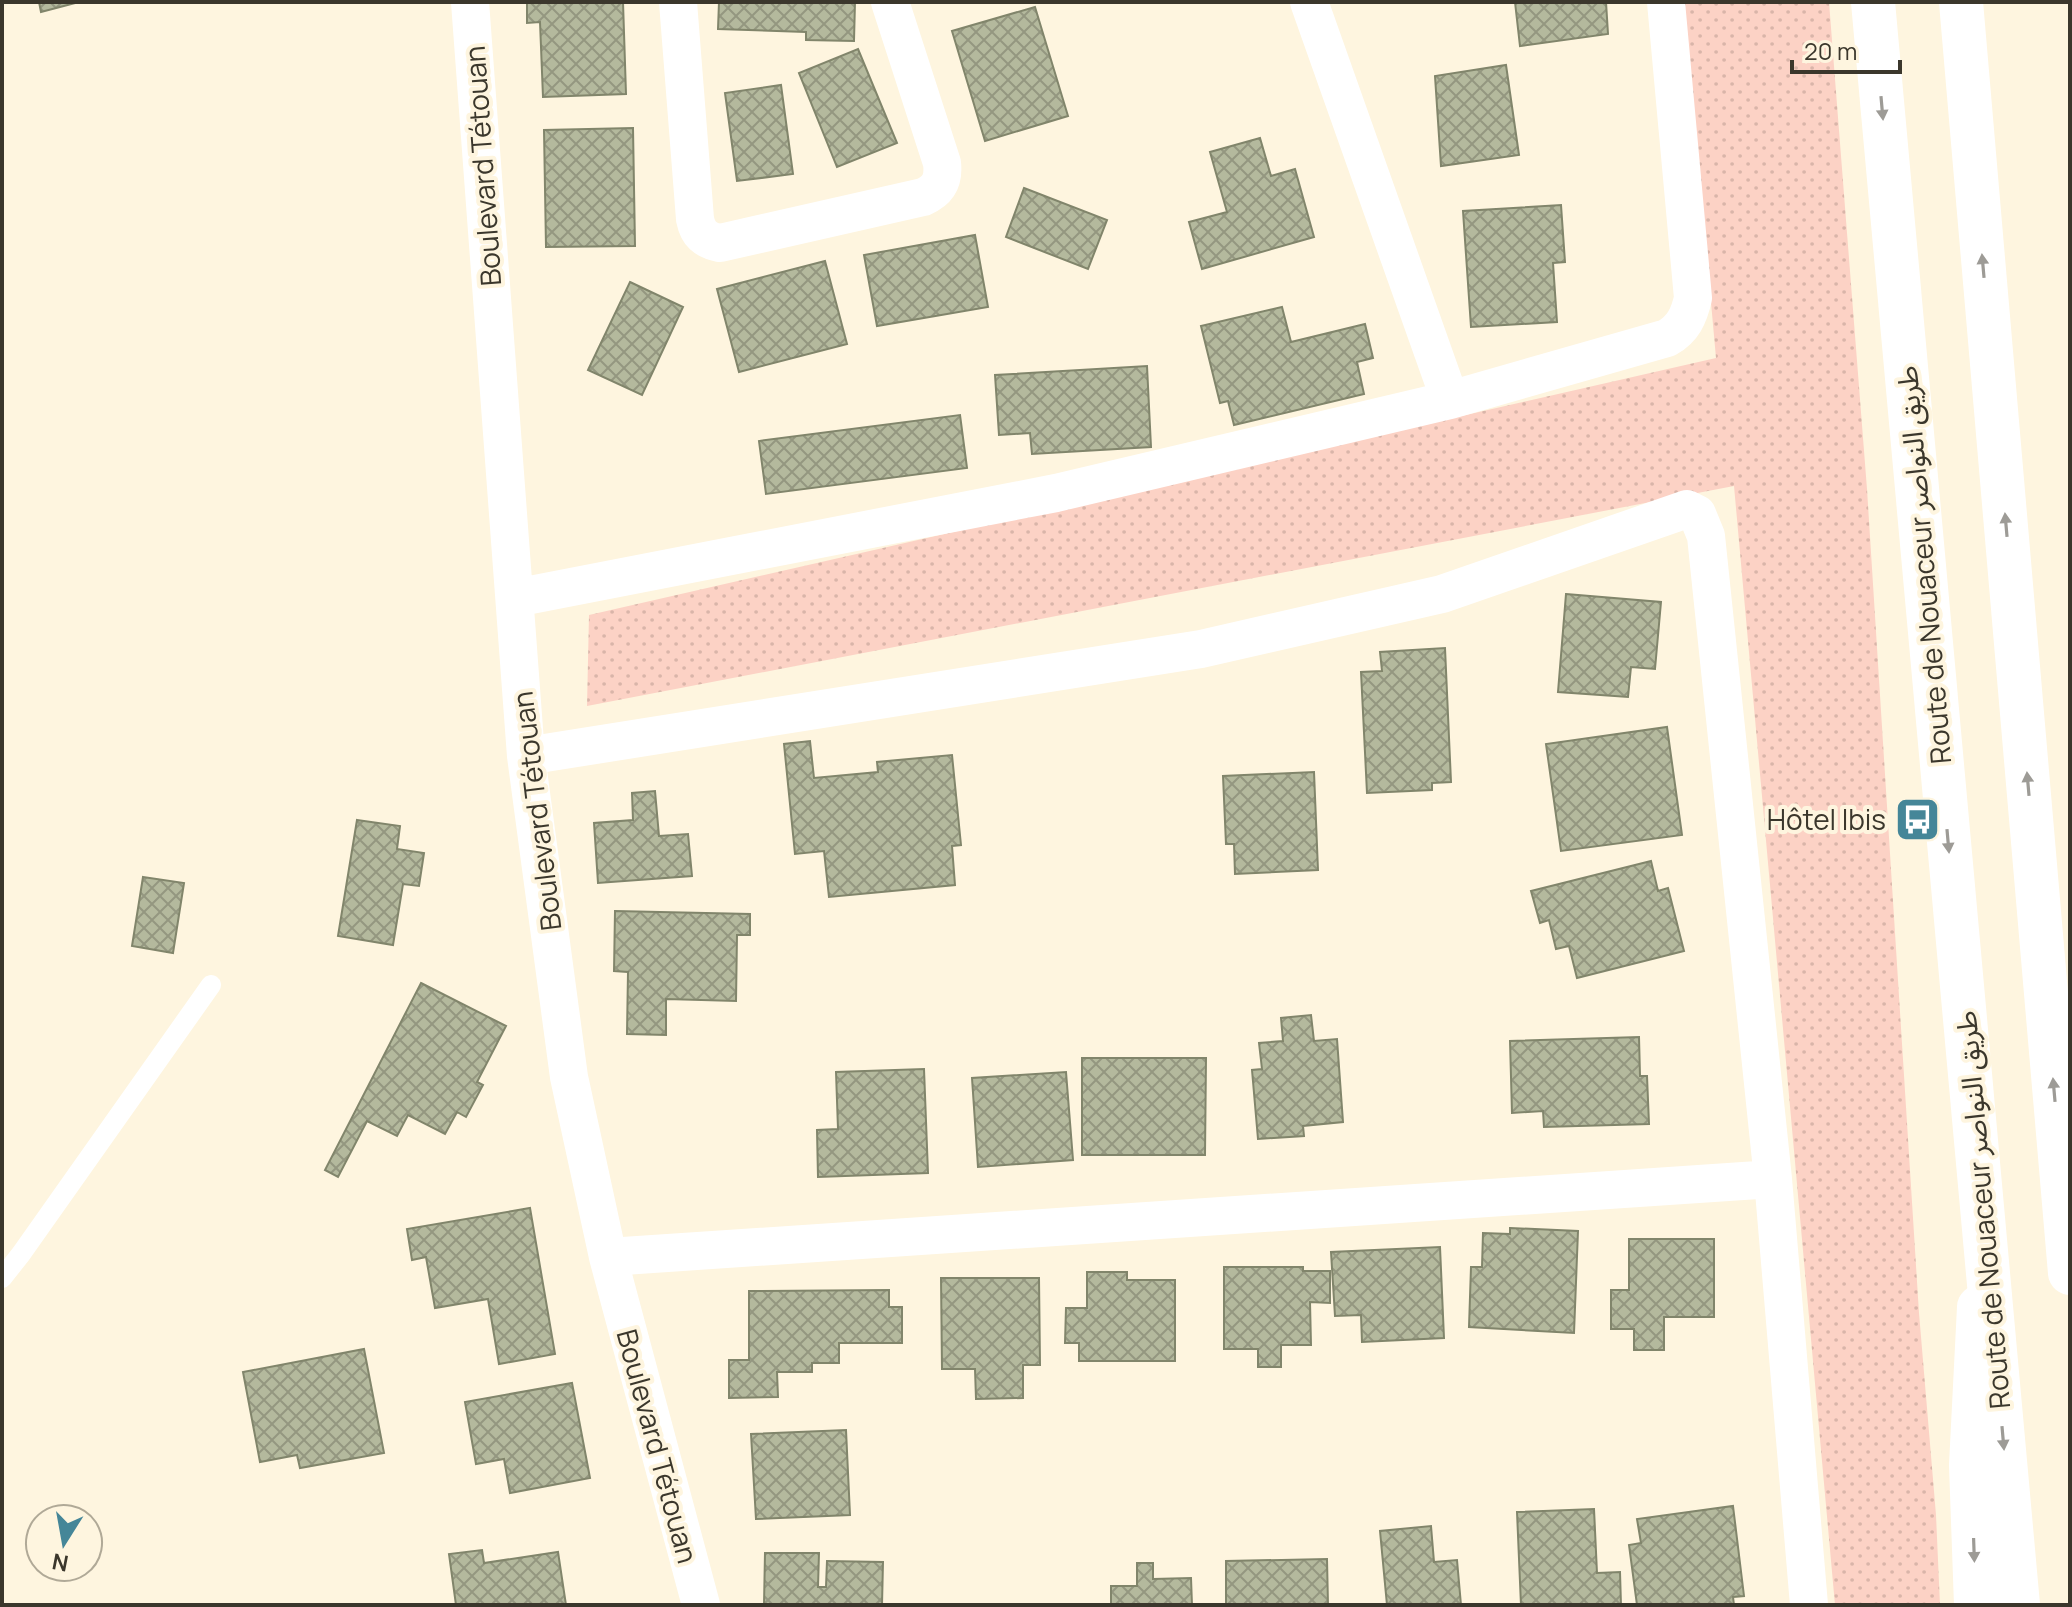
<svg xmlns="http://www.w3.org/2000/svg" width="2072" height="1607" font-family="Manrope,'Noto Sans Arabic',sans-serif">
  <defs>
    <pattern id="grass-dots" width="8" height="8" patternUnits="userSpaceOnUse" patternTransform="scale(2)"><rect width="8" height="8" fill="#fcd2c5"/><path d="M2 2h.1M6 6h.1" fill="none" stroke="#d9b5a9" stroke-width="1.8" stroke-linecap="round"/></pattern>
    <pattern id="building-cross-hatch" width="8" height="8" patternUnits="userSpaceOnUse" patternTransform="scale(2)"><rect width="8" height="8" fill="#b4b99d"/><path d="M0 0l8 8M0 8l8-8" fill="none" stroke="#949780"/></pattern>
  </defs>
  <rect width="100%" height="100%" fill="#fef5df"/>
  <path fill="url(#grass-dots)" d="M1684,2H1829L1867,489L1919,1313L1936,1515L1940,1605H1835L1734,486L587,706L589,615L1716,358Z"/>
  <path fill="url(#building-cross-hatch)" stroke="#81856b" stroke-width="2" d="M39,2H79L41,12Z
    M527,2H623L626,94L543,97L540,22L527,23Z
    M719,2H855L854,41L806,40V32L718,29Z
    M1515,2H1606L1608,34L1520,46Z
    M1035,7L1068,116L985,141L952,31Z
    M858,49L897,143L837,167L799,73Z
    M1506,65L1519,155L1441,166L1435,76Z
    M781,85L793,174L737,181L725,93Z
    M633,128L635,246L546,247L544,130Z
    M1260,138L1271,176L1295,169L1314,237L1202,269L1189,222L1227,212L1210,152Z
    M1024,188L1107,220L1088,269L1006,237Z
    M1561,205L1565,262L1553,263L1557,322L1471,327L1463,211Z
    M975,235L988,307L877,326L864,255Z
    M825,261L847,344L739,372L717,289Z
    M630,282L683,307L642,395L588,370Z
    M1282,307L1291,342L1365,324L1373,358L1357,362L1364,394L1234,425L1228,401L1220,403L1201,326Z
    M1147,366L1151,447L1032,454L1030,433L999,435L995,375Z
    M960,415L967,468L766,494L759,441Z
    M1566,594L1661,602L1655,669L1631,667L1628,697L1558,692Z
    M1445,648L1451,782L1432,783V790L1367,793L1361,672L1382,671L1380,652Z
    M1667,727L1682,835L1561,851L1546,744Z
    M810,741L814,778L878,772L877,762L952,755L961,845L952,846L955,885L829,897L824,851L795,854L784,744Z
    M1314,772L1318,870L1235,874L1234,844H1226L1223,776Z
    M655,791L659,836L688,834L692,876L598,883L594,823L633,820L632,793Z
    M357,820L400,826L397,849L424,853L419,886L403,884L393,945L338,936Z
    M1651,861L1658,891L1668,888L1684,951L1577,978L1569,946L1556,949L1549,920L1540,923L1531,891Z
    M143,877L184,883L173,953L132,946Z
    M615,911L750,914V935H737L736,1001L666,999V1035L627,1034L628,972L614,971Z
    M421,983L506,1026L477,1082L483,1085L466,1117L457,1112L445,1134L408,1115L397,1136L367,1121L338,1177L325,1170Z
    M1311,1015L1314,1041L1337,1039L1343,1122L1303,1126L1304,1136L1258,1139L1252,1070L1262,1069L1259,1043L1283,1041L1281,1018Z
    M1639,1037L1640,1076H1647L1649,1124L1544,1127L1543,1111L1512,1113L1510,1041Z
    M1082,1058H1206L1205,1155H1082Z
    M924,1069L928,1173L818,1177L817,1130L838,1129L836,1072Z
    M1066,1072L1073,1160L978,1167L972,1078Z
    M530,1208L555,1354L499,1364L488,1299L435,1308L426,1257L412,1260L407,1229Z
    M1510,1228L1578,1231L1574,1333L1469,1327L1471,1267H1482L1483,1233L1510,1234Z
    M1629,1239H1714V1317H1664V1350H1634V1329H1611V1290H1629Z
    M1440,1247L1444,1338L1362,1342L1361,1315L1335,1316L1331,1252Z
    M1224,1267H1303V1271H1330V1303L1310,1302L1311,1345H1281V1367H1258V1349H1224Z
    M1087,1272H1127V1280H1175V1361H1079V1343H1065L1066,1308H1087Z
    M941,1278H1039L1040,1365H1023V1398L976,1399L975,1369H942Z
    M889,1290V1307H902V1343H839V1363H812V1372H777L778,1397L729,1398V1360H749V1291Z
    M364,1349L384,1453L300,1468L297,1455L260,1462L243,1372Z
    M572,1383L590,1478L510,1493L504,1459L476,1464L465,1402Z
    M846,1430L850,1515L756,1519L751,1434Z
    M1733,1506L1744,1596L1733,1597L1734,1605H1637L1629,1545L1641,1543L1637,1519Z
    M1594,1509L1597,1573L1620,1572L1621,1605H1521L1517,1512Z
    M1431,1526L1434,1562L1457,1560L1461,1605H1387L1380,1531Z
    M482,1550L484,1563L558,1552L566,1605H456L449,1554Z
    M765,1553H819L818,1587H826L827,1561L883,1562L882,1605H764Z
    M1327,1559L1328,1605H1226V1561Z
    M1137,1563H1153V1579L1191,1578L1192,1605H1111V1586H1137Z"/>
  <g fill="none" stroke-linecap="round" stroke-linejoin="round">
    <path stroke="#fff" stroke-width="20" d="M2,1278L21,1254L211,985"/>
    <path stroke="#fff" stroke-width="38" d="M470,2L526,756L569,1077L608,1257L701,1605
      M678,2L695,219C698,234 705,240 720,243L923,197C939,190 944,180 942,163L890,2
      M1309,2L1450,400
      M515,598L1056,493L1450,400L1667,338C1683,329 1689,316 1693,298L1666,2
      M526,756L1201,649L1442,594L1687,509L1697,514L1706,536L1773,1179L1809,1605
      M608,1257L1773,1179"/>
    <path stroke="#fff" stroke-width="44" d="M1976,1605L1971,1465L1979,1307"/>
    <path stroke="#fff" stroke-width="44" d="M1873,2L2018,1605
      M1961,2L2070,1273"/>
  </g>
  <defs><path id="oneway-solid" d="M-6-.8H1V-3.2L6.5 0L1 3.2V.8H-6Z" transform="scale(2)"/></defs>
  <g fill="#9d9b96">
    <use href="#oneway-solid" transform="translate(1882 108) rotate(85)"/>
    <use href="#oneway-solid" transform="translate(1983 266) rotate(-95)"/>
    <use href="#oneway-solid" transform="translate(2006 525) rotate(-95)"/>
    <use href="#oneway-solid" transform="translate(2028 784) rotate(-95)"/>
    <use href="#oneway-solid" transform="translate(1948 841) rotate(85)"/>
    <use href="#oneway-solid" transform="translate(2054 1090) rotate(-95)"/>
    <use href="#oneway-solid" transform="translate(2003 1438) rotate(85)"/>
    <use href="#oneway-solid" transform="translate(1974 1550) rotate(88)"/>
  </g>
  <defs>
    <symbol id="bus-square" viewBox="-11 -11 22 22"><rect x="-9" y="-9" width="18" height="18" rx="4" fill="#458698" stroke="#fef5df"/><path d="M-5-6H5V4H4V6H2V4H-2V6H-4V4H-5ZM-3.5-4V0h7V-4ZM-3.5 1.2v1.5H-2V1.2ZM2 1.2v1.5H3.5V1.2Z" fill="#fff"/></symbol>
  </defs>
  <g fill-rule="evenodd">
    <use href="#bus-square" x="1892" y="794" width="51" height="51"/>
  </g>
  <g text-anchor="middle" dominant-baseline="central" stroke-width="8" stroke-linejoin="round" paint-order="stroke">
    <g font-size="28" fill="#3b372c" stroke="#fef5df">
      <text transform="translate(482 166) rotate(-94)">Boulevard Tétouan</text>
      <text transform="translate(1923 565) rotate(-95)">Route de Nouaceur طريق النواصر</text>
      <text transform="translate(536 811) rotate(-97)">Boulevard Tétouan</text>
      <text transform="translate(1982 1210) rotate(-95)">Route de Nouaceur طريق النواصر</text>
      <text transform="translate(658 1446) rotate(75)">Boulevard Tétouan</text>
    </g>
    <g font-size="28" fill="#3b372c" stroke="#fef5df" text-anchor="end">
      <text x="1886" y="819">Hôtel Ibis</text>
    </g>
  </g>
  <rect width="2072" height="1607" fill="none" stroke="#3b372c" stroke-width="8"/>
  <g transform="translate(64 1543) rotate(191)"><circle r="38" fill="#fef5df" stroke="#b0a997" stroke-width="2"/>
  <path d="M0-6L14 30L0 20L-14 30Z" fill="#458698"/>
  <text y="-12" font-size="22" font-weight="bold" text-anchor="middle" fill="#3b372c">N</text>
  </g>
  <path d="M1792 60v12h108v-12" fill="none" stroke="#3b372c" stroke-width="4"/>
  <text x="1804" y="60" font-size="24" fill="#3b372c" stroke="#fef5df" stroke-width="6" paint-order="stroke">20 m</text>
</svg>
